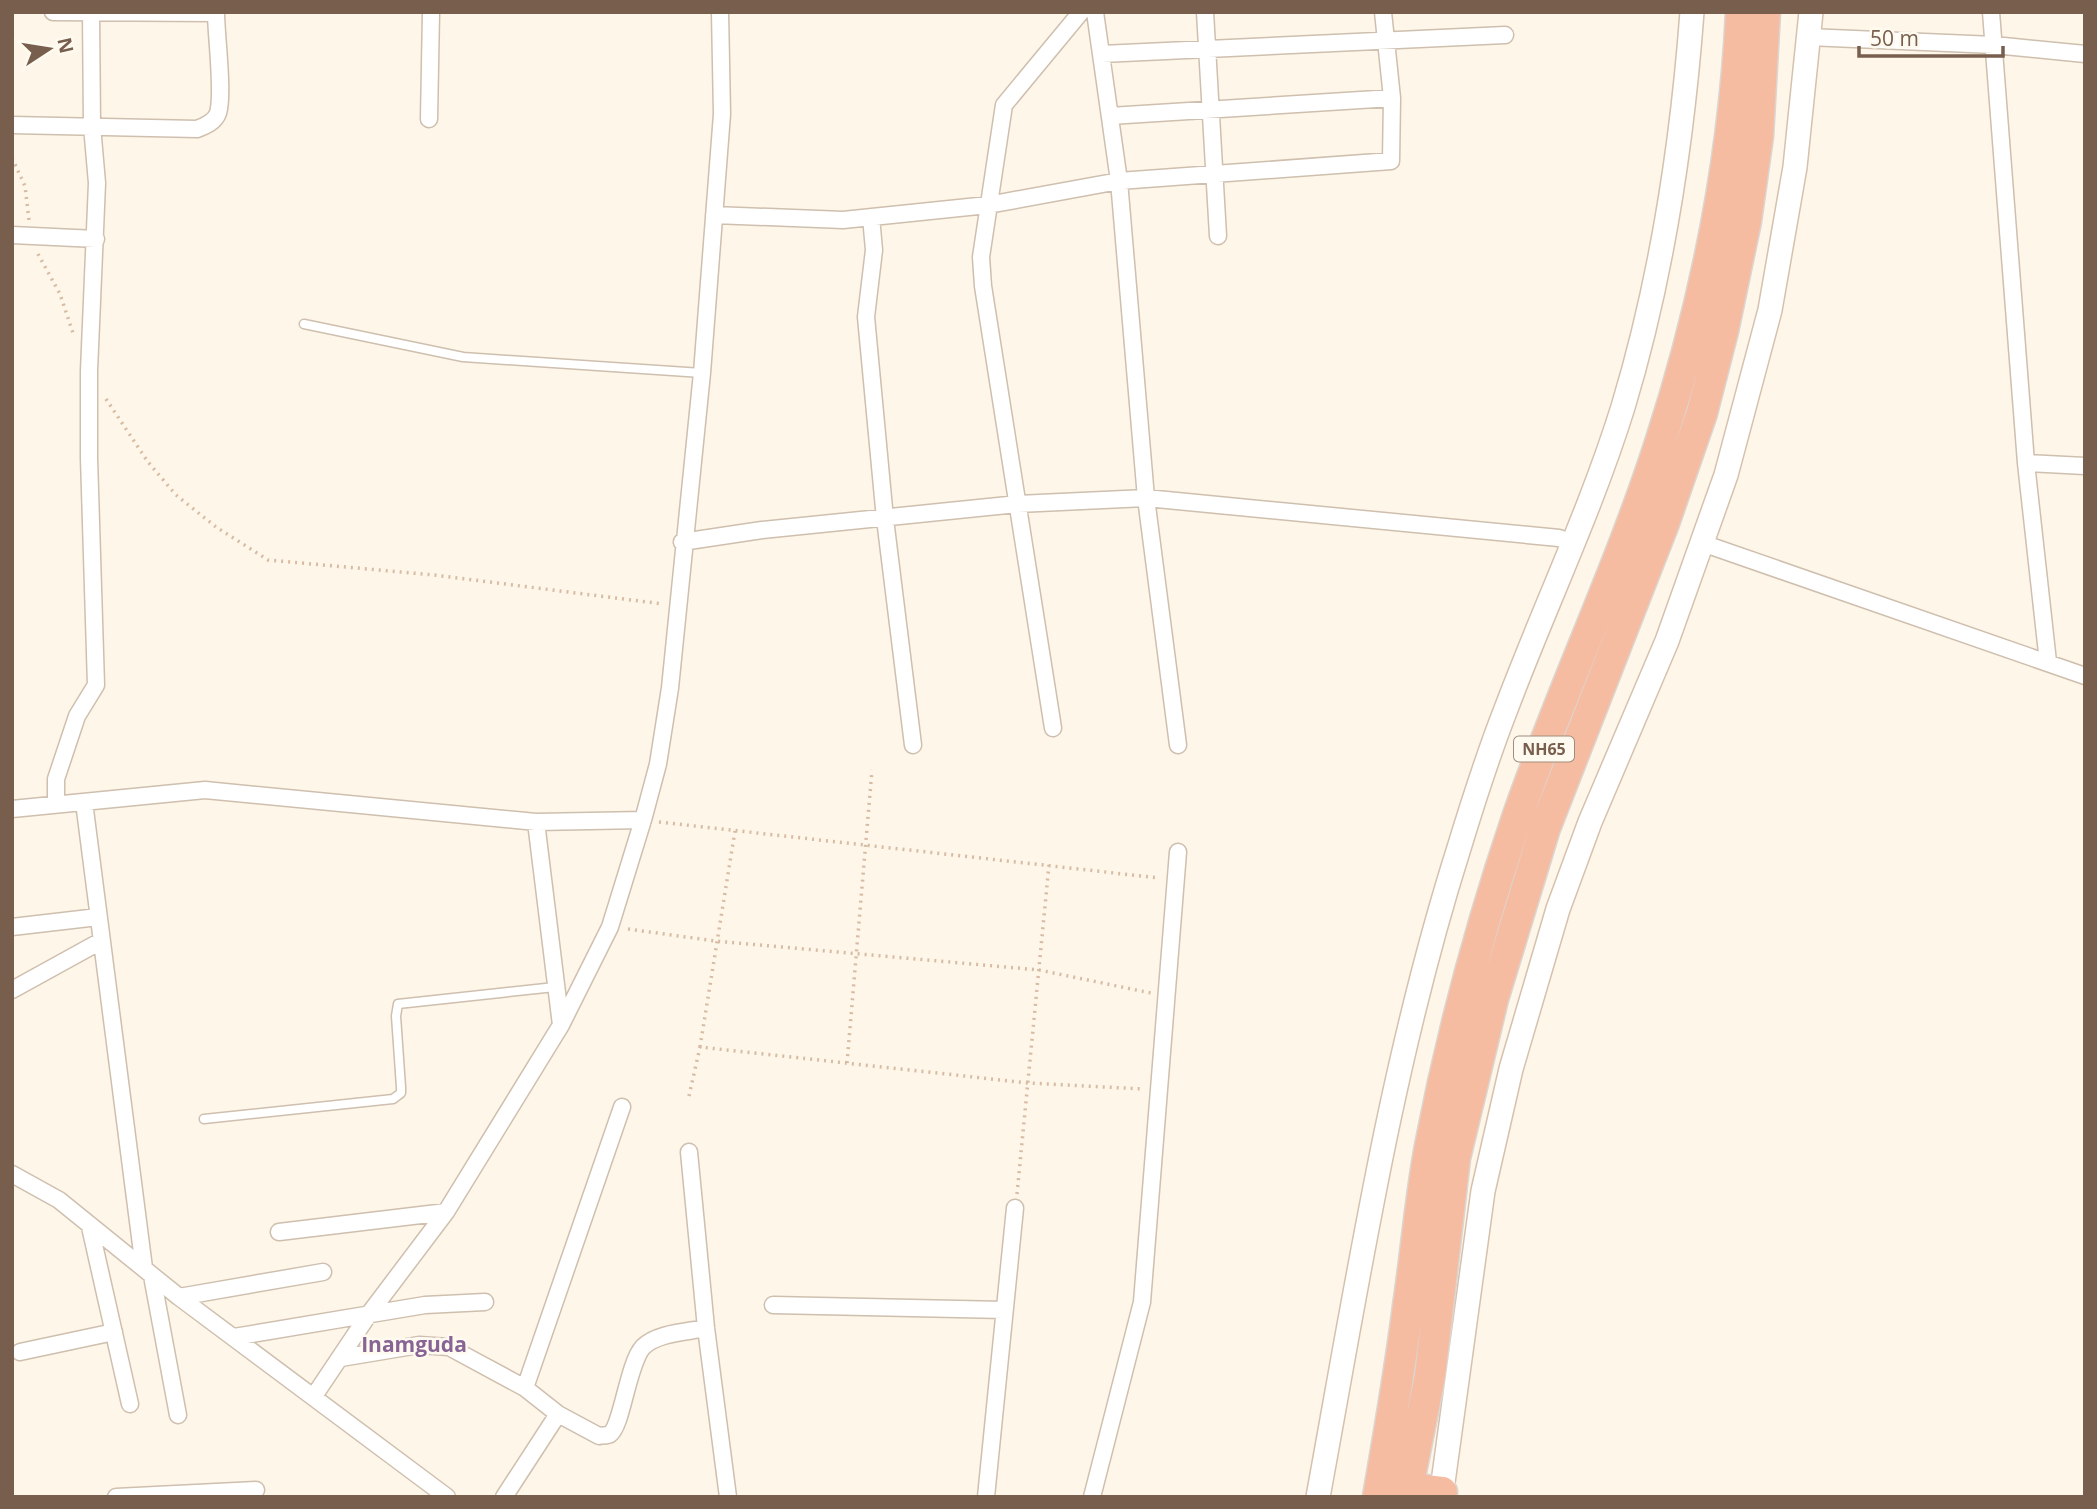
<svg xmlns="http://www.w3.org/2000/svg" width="2097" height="1509" font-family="'Open Sans',sans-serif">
  <rect width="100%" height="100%" fill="#fdf6e9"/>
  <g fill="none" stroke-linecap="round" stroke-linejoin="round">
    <defs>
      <path id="lane" d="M304,324L463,357L702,373
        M204,1119L393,1099L401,1093V1087L396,1016L398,1004L555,987"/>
      <path id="street" d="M53,12L216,13
        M1095,12L1119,181L1146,498L1178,745
        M1205,12L1218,236
        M1991,12L2026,463L2048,662
        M1808,37L1994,45L2085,54
        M1102,54L1505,35
        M1110,116L1392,98
        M429,119L431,12
        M12,125L197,129C205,126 215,122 218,113C224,93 216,36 216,12
        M714,215L843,220L988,205L1119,181L1391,161L1392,98L1383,12
        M871,217L874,250L866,317L885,519L913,745
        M12,235L96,239
        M2026,463L2085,466
        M682,542L762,530L1018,504L1146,498L1559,538L1573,543
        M1702,543L2085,676
        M1053,728L983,286L981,257L1004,105L1081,12
        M84,802L144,1268
        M56,804V779L77,716L96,685L89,458V371L97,183L92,126L91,12
        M12,809L205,790L536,822L643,820
        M536,822L561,1025
        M12,927L98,917
        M12,990L101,941
        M689,1152L706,1328L728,1497
        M12,1174L59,1200L179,1297L447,1497
        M90,1227L130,1404
        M279,1232L446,1212
        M152,1276L178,1415
        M179,1297L323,1272
        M773,1305L1004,1310
        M234,1337L425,1305L485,1302
        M20,1352L114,1332
        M341,1358L419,1345L449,1347L525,1388L558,1414L599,1436C602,1435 607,1436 610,1434C622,1426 628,1363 643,1347C657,1333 687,1332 706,1328
        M525,1388L622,1107
        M314,1396L369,1314L446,1212L561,1025L610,927L643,820L658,764L670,688L702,373L722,114L720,12
        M116,1497L256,1490
        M504,1497L558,1414
        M986,1497L1015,1208
        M1092,1497L1142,1302L1178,852"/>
      <path id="secondary" d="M1318,1497C1358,1279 1392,1059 1459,848C1473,802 1488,755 1506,709C1544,608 1591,510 1623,407C1662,278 1682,146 1692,12
        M1441,1497L1483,1191L1511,1069L1558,909L1590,822L1667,641L1726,475L1770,310L1795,167L1811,12"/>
      <path id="highway" d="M1408,1488L1442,1492
        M1378,1497C1389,1433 1400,1370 1408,1306C1416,1253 1420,1199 1430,1146C1451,1036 1481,924 1517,818C1561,691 1619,570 1660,443C1706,302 1734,160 1741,12
        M1406,1497L1430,1376L1455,1158L1493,999L1545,828L1664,523L1702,413L1723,331L1746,221L1758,136L1765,12"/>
    </defs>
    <use href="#lane" stroke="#cfbfae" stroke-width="11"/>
    <use href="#street" stroke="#cfbfae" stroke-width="19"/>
    <use href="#secondary" stroke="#d5c1ae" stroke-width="26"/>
    <use href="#highway" stroke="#dcd5d0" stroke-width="33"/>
    <path stroke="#d8bba3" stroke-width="3.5" stroke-dasharray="2 5" stroke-linecap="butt" d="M12,158L25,186L29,220
      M38,254L60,294L73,333
      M106,399L148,462L176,495L216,527L268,560L434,575L663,604
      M659,822L1159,878
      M628,929L715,941L1039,970L1151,993
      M700,1047L735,831
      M847,1063L872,770
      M689,1096L700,1047L1028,1083L1143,1089
      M1017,1194L1049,865"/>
    <use href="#lane" stroke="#fff" stroke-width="8"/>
    <use href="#street" stroke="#fff" stroke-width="16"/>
    <use href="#secondary" stroke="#fff" stroke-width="23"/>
    <use href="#highway" stroke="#f6bca1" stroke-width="30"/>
  </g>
  <g text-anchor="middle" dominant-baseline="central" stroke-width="5" stroke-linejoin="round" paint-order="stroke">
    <rect fill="#fffaf0" stroke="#a08d7d" stroke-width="2" x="1514" y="736.5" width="60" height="25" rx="5"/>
    <g font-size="16" font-weight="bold" fill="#785e4c">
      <text x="1544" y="749">NH65</text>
    </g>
    <g font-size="21" font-weight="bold" fill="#876493" stroke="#fffaf0">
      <text x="414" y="1344">Inamguda</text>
    </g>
  </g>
  <rect width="2097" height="1509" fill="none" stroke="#785e4c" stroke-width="28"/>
  <g transform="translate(49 49) rotate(78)" stroke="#fffaf0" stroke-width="5" paint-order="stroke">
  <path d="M0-5L12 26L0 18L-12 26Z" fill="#785e4c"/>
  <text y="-10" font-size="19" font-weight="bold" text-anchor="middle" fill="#785e4c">N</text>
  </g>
  <path d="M1859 46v10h144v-10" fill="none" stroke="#785e4c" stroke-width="3.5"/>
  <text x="1870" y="46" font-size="21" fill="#785e4c" stroke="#fffaf0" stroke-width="5" paint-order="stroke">50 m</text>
</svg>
